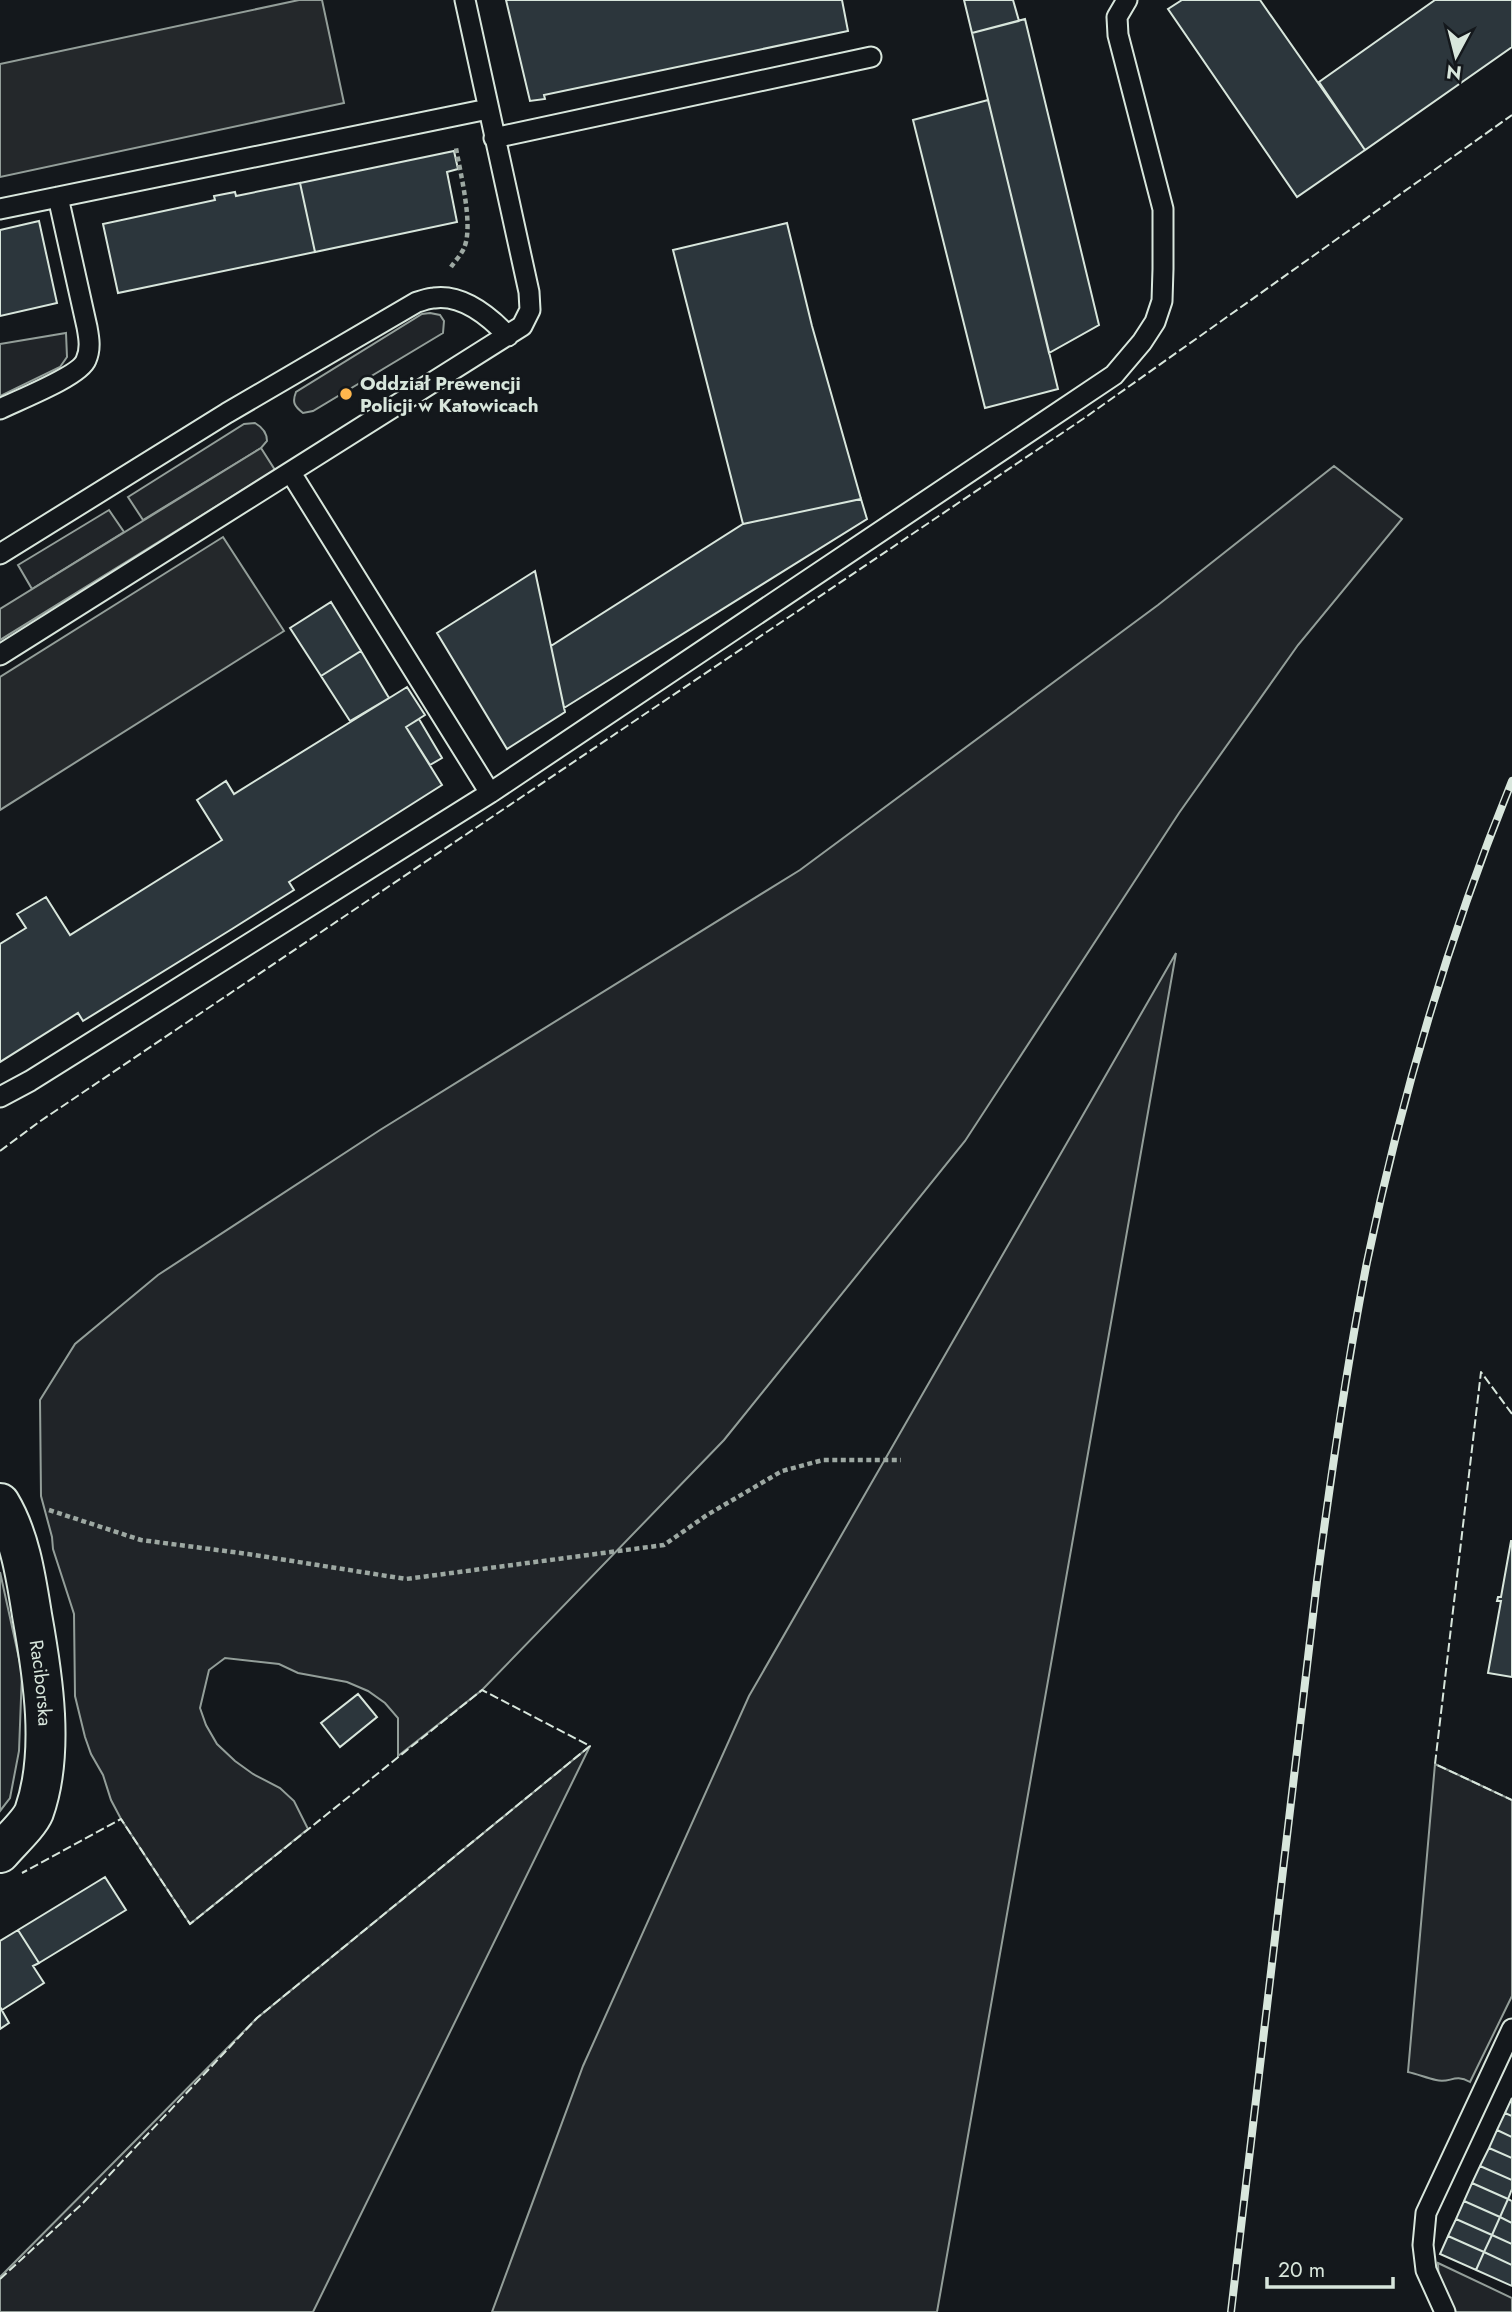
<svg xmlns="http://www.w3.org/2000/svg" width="1512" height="2312" font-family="Jost,sans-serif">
  <rect width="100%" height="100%" fill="#14181c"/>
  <path fill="#202428" stroke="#939e99" stroke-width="2" d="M430,313L440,315L444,321L443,333L313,411L303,413C294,406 292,402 296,392L422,314Z
    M66,333L67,357L60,367L0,396V344Z
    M255,423C262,427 267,432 267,441L261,448L143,520L128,497L244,424Z
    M1334,466L1402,519L1298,645L1179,813L965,1141L724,1440L482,1690L398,1756V1718L385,1703L368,1691L347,1682L298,1673L279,1664L225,1658L209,1670L200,1708L206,1725L217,1744L235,1761L253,1774L280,1788L294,1801L308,1829L190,1924L121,1819L111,1800L103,1775L91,1754L85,1737L75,1696L74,1614L53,1549L52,1537L41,1496L40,1400L75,1344L158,1275L380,1130L800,870L1158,605Z
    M109,510L124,532L32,589L18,565Z
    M1176,953L937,2312H492L583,2066L749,1696Z
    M0,1572L22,1672L19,1751L10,1798L0,1811Z
    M590,1746L313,2312H0V2277L257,2018Z
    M1435,1764L1512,1800V1996L1470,2082C1454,2073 1450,2084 1436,2080C1427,2078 1417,2074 1408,2072Z
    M1438,2263L1512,2298V2312H1452L1439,2286Z"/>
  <path fill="#24282b" stroke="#939e99" stroke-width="2" d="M299,0H322L344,103L0,177V64Z
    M261,448L275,470L0,640V609Z
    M223,537L284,631L0,810V677Z"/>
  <path fill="#2c363c" stroke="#d8e6dc" stroke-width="2" d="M506,0H842L848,31L544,95L545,99L530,101Z
    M964,0H1013L1019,21L972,33Z
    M1182,0H1260L1365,150L1297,197L1168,9Z
    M1435,0H1512V47L1365,150L1319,82Z
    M1025,19L1099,325L1049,353L972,33Z
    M988,100L1058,389L985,408L913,120Z
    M454,151L458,169L447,172L457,222L315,252L300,183Z
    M300,183L315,252L118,293L103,224L215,200L214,196L235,192L236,196Z
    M39,221L57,303L0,316V230Z
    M787,223L812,326L861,499L743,524L673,250Z
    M861,499L867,519L564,708L551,646L743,524Z
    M535,571L565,712L507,749L437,633Z
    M331,602L361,651L321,676L290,628Z
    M361,651L389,698L350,721L321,676Z
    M407,687L425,715L406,727L442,785L289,882L294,890L232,929L83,1021L78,1013L0,1062V944L26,928L17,914L46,897L70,935L222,840L197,800L226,781L234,794Z
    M419,719L442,758L430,765L406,727Z
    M1511,1541H1512V1677L1488,1673L1501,1601H1497L1498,1597H1501Z
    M358,1694L377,1717L340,1747L321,1723Z
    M105,1877L126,1910L39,1963L18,1930Z
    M18,1930L39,1963L33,1966L44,1983L2,2010L0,2007V1941Z
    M0,2007L9,2023L0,2029Z
    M1512,2098V2116L1505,2113Z
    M1505,2113L1512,2116V2137L1497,2130Z
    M1497,2130L1512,2137V2158L1489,2148Z
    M1489,2148L1512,2158V2180L1480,2166Z
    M1480,2166L1512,2180V2189L1508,2199L1472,2183Z
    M1472,2183L1508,2199L1500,2217L1464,2201Z
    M1508,2199L1512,2201V2223L1500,2217Z
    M1464,2201L1500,2217L1492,2235L1456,2219Z
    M1500,2217L1512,2223V2244L1492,2235Z
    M1456,2219L1492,2235L1484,2252L1448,2236Z
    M1492,2235L1512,2244V2265L1484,2252Z
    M1448,2236L1484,2252L1476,2270L1440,2254Z
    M1484,2252L1512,2265V2286L1476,2270Z"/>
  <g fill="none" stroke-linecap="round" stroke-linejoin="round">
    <defs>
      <path id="service" d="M494,138L871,57
        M0,209L488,109
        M0,409C18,400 80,376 86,360C91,349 89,338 87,327L58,197
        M291,473L490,793
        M0,554L227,413L417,302C422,301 428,298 434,298C462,294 490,317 508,336
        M0,655L522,326L530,310L529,292L465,0
        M0,1097L30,1081L490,793L1114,375L1142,342L1155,322L1162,301L1163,269V209L1118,35L1117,17L1127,0
        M1445,2312L1426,2270L1423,2245L1426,2213L1512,2029"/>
      <g id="minor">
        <path id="s1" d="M0,1503C20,1536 26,1577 32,1615C43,1676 55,1753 34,1812C29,1824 9,1842 0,1853"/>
      </g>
    </defs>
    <use href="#service" stroke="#d8e6dc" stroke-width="23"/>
    <use href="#minor" stroke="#d8e6dc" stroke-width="42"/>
    <path stroke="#9da8a2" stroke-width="4.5" stroke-dasharray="5 3.5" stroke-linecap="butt" d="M451,267C455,261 461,255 464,248C474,226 460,172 456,148
      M49,1510L141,1540L248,1554L406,1579L664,1545L707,1515L782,1471L823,1460H901"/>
    <use href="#service" stroke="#14181c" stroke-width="19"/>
    <use href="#minor" stroke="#14181c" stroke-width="38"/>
    <defs>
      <path id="rail" d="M1231,2312L1317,1581C1331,1475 1346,1368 1367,1262C1401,1098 1449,936 1512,781"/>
    </defs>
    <use href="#rail" stroke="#d8e6dc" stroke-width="8"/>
    <use href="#rail" stroke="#14181c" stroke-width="5" stroke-dasharray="16" stroke-linecap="butt"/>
    <path stroke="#d8e6dc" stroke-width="2" stroke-dasharray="9 3.5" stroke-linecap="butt" d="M0,1151L39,1122L1083,419L1512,115
      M1512,1414L1481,1372L1435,1764L1512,1800
      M0,2279L83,2203L257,2018L590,1746L482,1690L190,1924L121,1819L22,1873"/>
  </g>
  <circle fill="#ffb74d" stroke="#14181c" stroke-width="2.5" cx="346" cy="394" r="7"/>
  <g text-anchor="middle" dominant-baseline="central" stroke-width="5" stroke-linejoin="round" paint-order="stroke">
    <g font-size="19" font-weight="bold" fill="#d8e6dc" stroke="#14181c" text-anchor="start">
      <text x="360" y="383">Oddział Prewencji<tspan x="360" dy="22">Policji w Katowicach</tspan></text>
    </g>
    <g font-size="19" fill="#d8e6dc" stroke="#14181c">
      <text stroke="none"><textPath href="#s1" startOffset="186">Raciborska</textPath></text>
    </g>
  </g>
  <g transform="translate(1456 56) rotate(187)" stroke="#14181c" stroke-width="5" paint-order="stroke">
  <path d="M0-5L12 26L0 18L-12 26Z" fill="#d8e6dc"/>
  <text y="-10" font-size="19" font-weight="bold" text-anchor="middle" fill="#d8e6dc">N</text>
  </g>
  <path d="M1267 2277v10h126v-10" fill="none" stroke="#d8e6dc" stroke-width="3.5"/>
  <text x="1278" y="2277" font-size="21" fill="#d8e6dc" stroke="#14181c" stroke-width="5" paint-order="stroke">20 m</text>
</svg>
